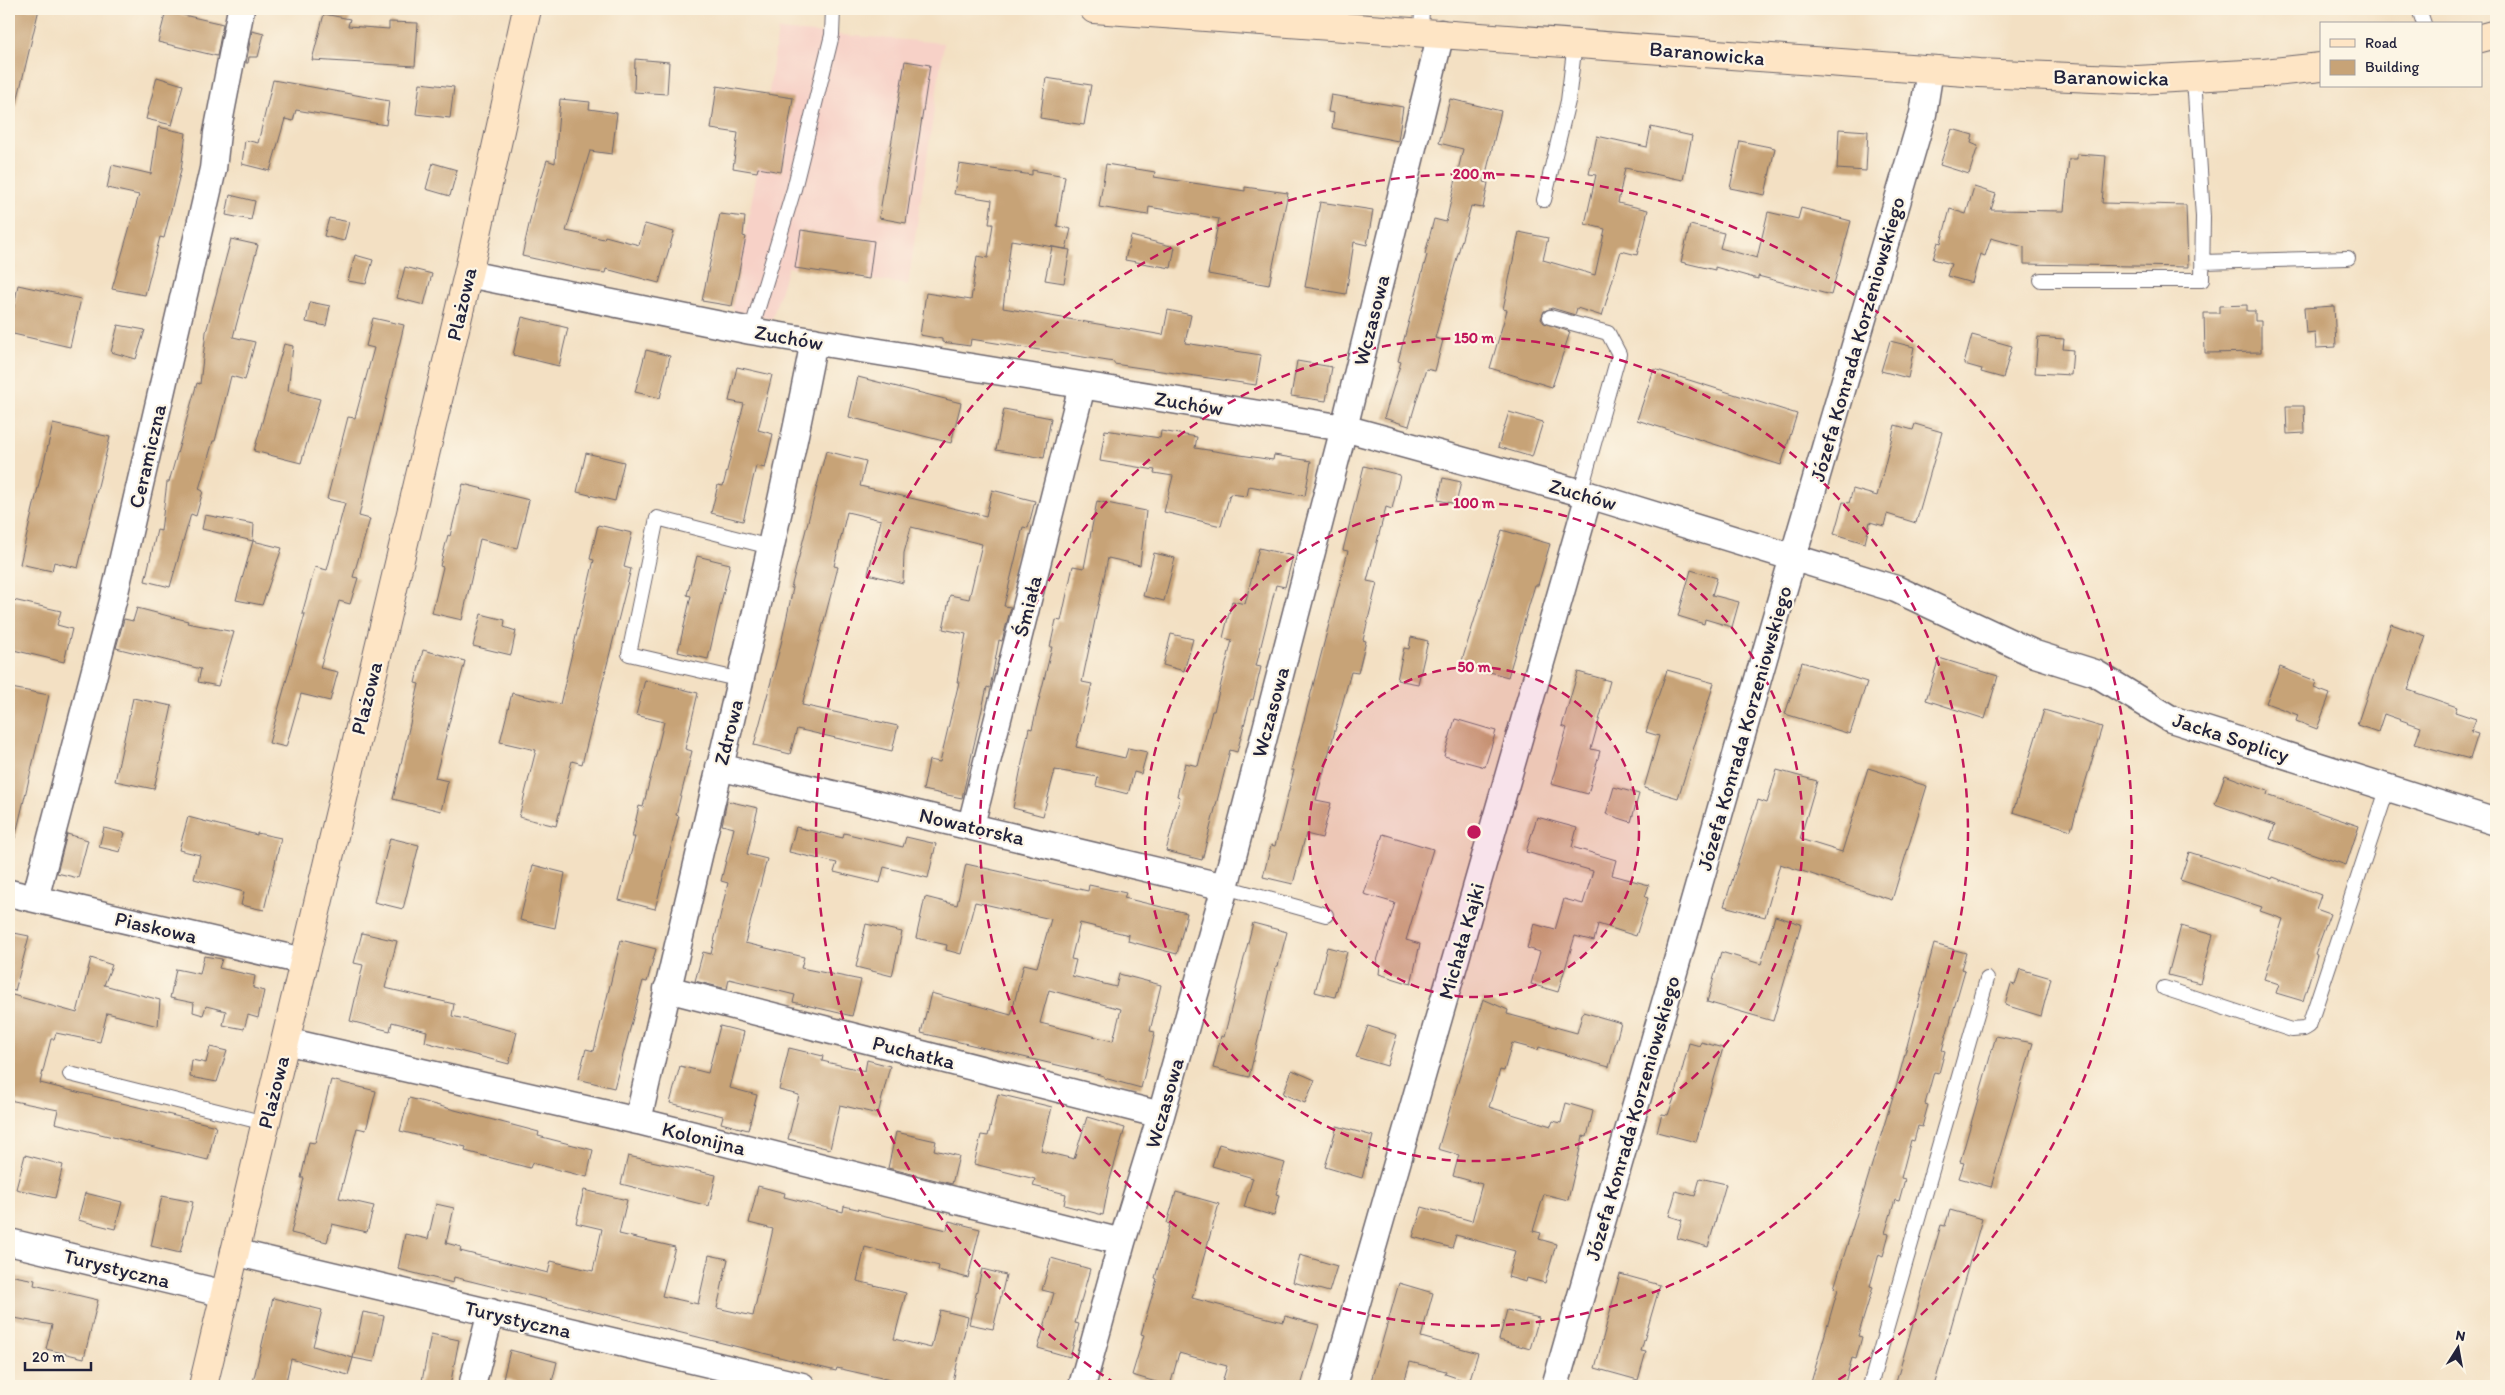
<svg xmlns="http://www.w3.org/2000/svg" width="2505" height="1395" font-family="Itim,sans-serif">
  <rect width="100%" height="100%" fill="#fcf5e5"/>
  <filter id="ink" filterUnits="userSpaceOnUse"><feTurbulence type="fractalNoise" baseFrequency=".02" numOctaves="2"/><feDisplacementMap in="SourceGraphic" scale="10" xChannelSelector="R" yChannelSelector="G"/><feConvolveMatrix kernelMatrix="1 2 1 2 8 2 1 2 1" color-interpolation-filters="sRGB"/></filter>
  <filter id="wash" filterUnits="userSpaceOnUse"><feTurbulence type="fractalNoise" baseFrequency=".0096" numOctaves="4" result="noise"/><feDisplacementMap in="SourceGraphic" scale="20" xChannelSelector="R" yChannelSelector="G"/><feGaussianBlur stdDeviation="1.12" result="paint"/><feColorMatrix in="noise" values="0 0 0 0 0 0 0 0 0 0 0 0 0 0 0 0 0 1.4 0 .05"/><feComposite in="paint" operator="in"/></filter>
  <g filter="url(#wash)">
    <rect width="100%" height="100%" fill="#f3e0c3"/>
    <path fill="#f7d1c7" d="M778,30L944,43L908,285L869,279L874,241L801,230L795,268L788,267L772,319L734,312L732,306L757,172Z"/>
    <g id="blocks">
      <path fill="#c7a377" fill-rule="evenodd" d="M9,9H39L16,106L9,105Z
        M166,11L223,24L217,56L158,42Z
        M324,14L350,19L348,26L389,29V22L418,23L415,66L312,60Z
        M252,31L264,34L258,57H249L248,63H246Z
        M635,59L669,62L667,94L634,92Z
        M905,61L930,65L906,223L879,218Z
        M157,77L183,85L172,125L146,119Z
        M1046,78L1091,85L1084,125L1040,118Z
        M273,80L389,101L386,125L296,110L293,121L285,119L270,171L242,164L245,140L258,143Z
        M420,83L454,87L450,118L416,114Z
        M717,86L793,98L781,172L758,168L757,172L733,168L738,133L711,129Z
        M1331,95L1403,107L1398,141L1332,128L1334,113L1328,112Z
        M560,99L590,102L589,109L617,113L612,154L590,151L566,231L604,239L605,236L639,245L645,224L674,232L659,283L606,269L605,273L591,271L522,256L534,202L547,160L555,163Z
        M1450,99L1501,111L1484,182L1488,183L1483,208L1471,206L1435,338L1443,340L1435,371L1426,369L1409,426L1384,418L1401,362L1398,361L1427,255L1425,254L1434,219L1446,222L1463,149L1439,143Z
        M158,127L186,133L181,170L164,238L160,237L145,295L112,289L139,195L107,188L112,165L151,174Z
        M1651,127L1692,136L1683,180L1625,168L1618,203L1648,210L1637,255L1621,251L1602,316L1577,308L1575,315L1552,308L1544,311L1541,319L1544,323L1570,332L1552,387L1490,368L1507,310L1503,309L1519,232L1548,238L1543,260L1595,275L1605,229L1585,224L1596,175L1589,174L1597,136L1647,147Z
        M1839,129L1868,131L1866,171L1837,169Z
        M1952,129L1973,135L1971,143L1978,146L1969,174L1940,165Z
        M1740,141L1775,148L1765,195L1730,188Z
        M2077,154L2106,156L2102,203L2186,205L2188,267L2024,264V247L1991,238L1985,256L1980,254L1972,283L1947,276L1951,264L1933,259L1938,242L1941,243L1950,209L1966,214L1974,187L1996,194L1991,210L2064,211L2069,159H2077Z
        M433,163L457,170L450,196L426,189Z
        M959,164L1032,175V170L1065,176L1057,226L1071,229L1066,249L1011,240L1003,308L1163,335L1168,310L1191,315L1185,343L1261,355L1256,385L1114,364V362L971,339L970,346L942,342V339L920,335L926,293L971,300L977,256L988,258L993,224H989L992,200L954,194Z
        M1106,164L1155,172L1154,177L1245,191V187L1288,193L1269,285L1208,274L1219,219L1149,207L1148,215L1099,207Z
        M230,195L255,201L251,220L226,215Z
        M1320,202L1373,210L1367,245L1354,242L1346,294L1305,287Z
        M1801,208L1851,221L1831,295L1758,276V279L1715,267V270L1681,262L1690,225L1724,233L1720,248L1757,258L1768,212L1798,219Z
        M720,214L745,217L743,236L746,237L732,306L702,301Z
        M329,218L349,222L344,241L324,236Z
        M801,230L874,241L869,279L795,268Z
        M1131,236L1175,247L1171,268L1125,260Z
        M231,239L258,245L233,337L255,342L245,380L231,376L215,441H213L199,489L203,491L196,516L191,514L170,587L145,581L157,530L161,531L167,482H169L197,383L200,384L206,332Z
        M1052,247L1070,250L1064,283L1045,280Z
        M355,255L373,260L366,284L348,281Z
        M405,267L432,274L424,305L397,298Z
        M18,285L81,299L70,347L9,333Z
        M310,302L330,306L326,326L306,322Z
        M2247,305V311H2255V321H2261V352L2205,353L2204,313H2219V306Z
        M2334,306L2336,347L2316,348L2315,332L2306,333L2304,308Z
        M522,317L568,328L559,366L513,355Z
        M373,318L404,325L359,516L370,519L353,577L358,578L350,604L339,601L320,668L338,672L330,701L301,694L286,747L269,743L305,614H302L315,567L327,570L345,503L327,499L348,417L355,418L374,348L366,346Z
        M118,325L145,330L136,359L111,352Z
        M1972,335L2012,346L2003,378L1981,372L1982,369L1964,364Z
        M2038,337L2064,339L2063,349L2073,350L2071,375L2035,373Z
        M1890,341L1914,347L1908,378L1881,371Z
        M284,344L293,346L288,391L320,399L301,463L254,451Z
        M646,350L670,356L660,398L635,392Z
        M1297,361L1332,367L1326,401L1291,396Z
        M737,367L772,375L758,430L773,434L765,468L756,466L743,521L711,513L718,485L723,486L744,404L729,401Z
        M1654,369L1797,414L1781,465L1637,420Z
        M858,377L961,403L951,443L849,417Z
        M2286,406H2304L2305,433L2287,434Z
        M1004,409L1051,418L1044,458L996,450Z
        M1509,412L1543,422L1532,457L1498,447Z
        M53,424L110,437L78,568L54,562L52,571L20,564Z
        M1915,424L1942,432L1916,523L1887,514L1884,526L1870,522L1865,543L1834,534L1843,502L1849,503L1853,489L1877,496L1895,425L1913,430Z
        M1105,430L1160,438L1161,431L1197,437L1195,448L1273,460L1274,455L1311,461L1305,496L1249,486L1247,496L1230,494L1221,526L1164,512L1173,476L1154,473L1155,470L1100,461Z
        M826,451L866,461L860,486L986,516L992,490L1035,501L1028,528L1023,527L1004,606L1011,607L1002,641L999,640L990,688L987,687L962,798L923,790L929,760L940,762L959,682H957L966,634L943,629L950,595L969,599L982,544L911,527L904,553L903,583L868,574L881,520L847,512L834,566L838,567L802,705L898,726L892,751L797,729L790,754L754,745L781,644L793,588H791Z
        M586,453L624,462L615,501L577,492Z
        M1364,466L1400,475L1392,509L1386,507L1367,581L1377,583L1363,640L1366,641L1358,673L1351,672L1316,800L1331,803L1322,838L1306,834L1293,884L1263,877L1271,845L1275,846L1294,770H1291L1348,551L1343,550Z
        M1443,478L1461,482L1456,504L1438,500Z
        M463,484L529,500L517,548L480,539L462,620L432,613L443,567L440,566L448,535L450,536Z
        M1097,501L1146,511L1140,565L1108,558L1082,682L1092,684L1076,747L1125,758L1128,748L1147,752L1141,774L1134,772L1128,794L1096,786L1098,777L1055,770L1043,816L1013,808L1029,728L1032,729L1052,647H1050L1056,620L1061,621L1073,566L1084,568Z
        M205,515L254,524L253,541L202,529Z
        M598,525L632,533L624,567L631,569L582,764L572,761L556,826L519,817L536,750L500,742L512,693L560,704L594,560L590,559Z
        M1502,530L1550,544L1538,585H1535L1508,677L1461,664Z
        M253,541L282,548L262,605L236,600Z
        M1259,548L1293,556L1285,587L1276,585L1256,666L1261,667L1253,700L1251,699L1237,752L1230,750L1202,860L1166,851L1180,797L1177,796L1185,763L1198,766L1212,711H1214L1232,640L1223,638L1232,601L1245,604Z
        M1154,553L1175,558L1164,601L1143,596Z
        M697,556L730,564L708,659L678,652L691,596L687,595Z
        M1691,570L1717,578L1712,595L1739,602L1732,627L1705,619L1704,624L1678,616Z
        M9,599L61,611L57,625L72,629L64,662L9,649Z
        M137,608L188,621L187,623L234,632L218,686L198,682L201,669L116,648L124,619L133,621Z
        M481,614L505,620L504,627L516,631L511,655L473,646Z
        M2391,624L2426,636L2408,690L2457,707L2455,712L2476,719L2471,732L2478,734L2470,759L2415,744L2421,727L2384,714L2378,732L2357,725Z
        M1171,634L1193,639L1184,671L1163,665Z
        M1411,637L1428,641L1418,684L1397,680L1404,648L1409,649Z
        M423,650L465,661L435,778L448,781L441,811L393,799L419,684L415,683Z
        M1939,658L1998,676L1985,719L1926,700Z
        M1802,662L1867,682L1850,734L1785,714Z
        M2280,667L2316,681L2314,688L2330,694L2317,729L2296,721L2298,715L2266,703Z
        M1667,670L1714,683L1678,798L1644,788L1659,736L1646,732Z
        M1578,672L1610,681L1591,749L1600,751L1588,794L1551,784L1567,728L1562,726Z
        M645,680L698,693L685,749L692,751L676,815L679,816L655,909L619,900L635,837H632L639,806L643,807L664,722L636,715Z
        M11,688L49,695L15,838L9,837V698Z
        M133,698L172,706L154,789L115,781Z
        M2044,710L2102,727L2071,830L2013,812Z
        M1455,719L1496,731L1485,767L1444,756Z
        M1868,768L1927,786L1892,900L1780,864L1765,917L1724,906L1758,800L1767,803L1777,770L1817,781L1800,839L1842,852Z
        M2225,775L2268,791L2267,795L2359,826L2346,865L2270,839L2275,825L2215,804Z
        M1614,787L1639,794L1631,822L1606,814Z
        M727,801L758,808L747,854L767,859L745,943L804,957L801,968L861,980L852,1016L793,1002L795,995L729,979L727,989L695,981L703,952L711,954L728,883L721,881L734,828L722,825Z
        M188,817L257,835V833L281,838L264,910L241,905L244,892L194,879L200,855L179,850Z
        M1537,817L1577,828L1572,847L1616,860L1612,875L1649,885L1645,897L1648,898L1636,936L1598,924L1594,941L1575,936L1558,992L1531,984L1540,952L1527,948L1534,924L1555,930L1564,899L1583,904L1593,871L1526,852Z
        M796,827L843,838L844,833L903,847L906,837L936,844L928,878L884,867L880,883L834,872L837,863L789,852Z
        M104,828L125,833L120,852L99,847Z
        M67,834L88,840L78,878L57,873Z
        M1383,834L1433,849L1406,940L1420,944L1411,984L1379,974L1380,966L1376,964L1395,903L1364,894Z
        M390,838L419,845L403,909L374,902Z
        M2189,852L2272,879L2273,877L2321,895L2316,909L2330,914L2315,954L2317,955L2303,1001L2276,993L2279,984L2264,979L2283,919L2260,911L2262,907L2180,880Z
        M966,864L1088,891L1089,885L1126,893L1124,898L1187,913L1177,954L1128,941L1129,935L1080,923L1071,959L1076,960L1072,976L1116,987L1119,974L1161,985L1150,1031L1155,1032L1141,1088L1104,1078V1076L921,1033L931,993L1011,1015L1024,964L1037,967L1051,919L975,902L961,954L946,950L947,945L916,938L925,897L957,905ZM1049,990L1121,1009L1113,1041L1040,1023Z
        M533,865L565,873L555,928L520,920Z
        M1775,916L1801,924L1773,1021L1707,1002L1721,952L1761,964Z
        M1253,923L1287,932L1278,966H1276L1249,1077L1213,1068L1221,1036L1224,1037Z
        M866,924L902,932L892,976L856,967Z
        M2181,926L2213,935L2200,983L2168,975Z
        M9,932L29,936L15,991L9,990Z
        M362,933L397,941L385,988L454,1004L452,1016L517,1032L509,1064L425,1042L427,1031L392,1022L390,1031L350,1021L363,965L354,963Z
        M621,940L656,949L647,982L643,981L614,1088L578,1079L586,1049L594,1051Z
        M1934,944L1966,953L1961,969L1965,970L1942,1050L1945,1051L1939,1073L1934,1072L1925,1104L1928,1105L1922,1127L1918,1126L1914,1141L1911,1140L1901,1178L1905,1179L1899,1201L1895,1200L1885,1233L1889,1234L1883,1256L1879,1254L1870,1286L1873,1287L1858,1336L1862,1337L1856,1359L1852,1358L1844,1386H1810L1838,1289L1834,1288L1898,1080Z
        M1327,947L1347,952L1335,997L1315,992Z
        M204,956L222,959L219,968L255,976L253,988L264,991L258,1018L248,1015L244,1029L223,1025L226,1011L206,1006L203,1015L193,1012L194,1003L170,998L176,969L200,974Z
        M91,958L112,965L104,985L160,1000L158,1026L107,1013L100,1042L56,1033L54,1039H51L40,1083L216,1126L208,1160L55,1123L58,1110L9,1100V994L77,1013Z
        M2020,969L2051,978L2041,1016L2005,1005L2011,984L2015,985Z
        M1483,999L1508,1010L1507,1014L1577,1033L1583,1012L1621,1023L1609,1067L1539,1047L1538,1050L1512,1043L1504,1071L1500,1070L1489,1107L1551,1126L1553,1121L1561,1123L1566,1103L1593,1111L1587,1137L1583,1136L1568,1200L1544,1194L1533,1231L1541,1233L1539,1239L1556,1244L1545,1283L1527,1278L1526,1282L1508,1277L1515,1251L1456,1235L1452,1248L1413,1237L1422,1207L1472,1221L1482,1184L1453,1176L1459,1155L1438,1149Z
        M720,1026L744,1032L730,1088L757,1095L748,1130L721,1123L723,1116L670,1103L680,1066L708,1073Z
        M1368,1026L1397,1035L1387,1066L1356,1057Z
        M1996,1036L2033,1043L1991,1187L1959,1178L1964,1163L1960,1162Z
        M1701,1042L1723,1048L1696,1142L1657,1132L1662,1114L1668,1115L1677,1090L1689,1043L1700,1046Z
        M210,1047L227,1051L217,1082L190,1077L192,1060L206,1063Z
        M789,1048L823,1056L822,1061L865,1071L867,1060L890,1066L878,1114L840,1105L830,1149L788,1139L799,1095L779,1090Z
        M1292,1070L1315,1080L1305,1103L1283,1094Z
        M331,1080L376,1091L366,1130L357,1128L339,1198L374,1206L367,1232L332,1224L327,1242L291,1233L304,1178H301L309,1142L315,1143Z
        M998,1094L1052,1107L1041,1151L1074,1159L1087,1117L1125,1128L1109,1183L1103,1215L1064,1205L1066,1194L1033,1186L1035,1179L974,1164L981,1135L988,1136Z
        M409,1098L539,1132L538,1136L593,1150L587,1177L532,1163L530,1168L465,1151L466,1147L400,1131Z
        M1337,1126L1373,1136L1362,1178L1325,1167Z
        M896,1132L936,1141L934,1150L959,1156L952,1184L888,1168Z
        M1219,1144L1285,1163L1276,1194L1279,1195L1274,1216L1244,1207L1253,1178L1212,1166Z
        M25,1155L63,1165L55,1198L16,1189Z
        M628,1156L716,1175L709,1206L621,1184Z
        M1700,1178L1726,1184L1708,1247L1677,1238L1682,1220L1669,1216L1676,1191L1695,1196Z
        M758,1186L785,1193L784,1197L843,1212L844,1206L947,1230L949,1221L980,1229L968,1278L938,1270L939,1266L865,1247L857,1281L906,1293L894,1339L931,1348L940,1310L968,1317L952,1386H917L837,1368L836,1371L454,1277L453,1283L398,1269L405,1234L428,1239L436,1204L454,1208L446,1243L461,1247L460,1251L548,1273L551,1261L593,1271L602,1229L576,1223L584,1190L627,1200L619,1234L675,1247L662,1296L698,1304L709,1255L728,1259L717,1308L753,1316L773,1229L749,1223Z
        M1176,1192L1219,1204L1192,1298L1283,1322L1285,1316L1319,1325L1301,1386H1221L1227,1366L1179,1353L1170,1386L1132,1375L1144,1335L1141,1334L1157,1279L1155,1278L1170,1224L1167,1223Z
        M85,1193L122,1202L115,1229L78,1220Z
        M162,1196L193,1202L180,1253L151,1246Z
        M1950,1210L1982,1219L1934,1386H1895L1941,1225L1945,1226Z
        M1300,1255L1337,1266L1329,1292L1293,1282Z
        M1051,1258L1090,1269L1075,1323L1079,1324L1070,1357L1038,1348L1054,1293L1042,1290Z
        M982,1269L1006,1275L993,1329L969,1324Z
        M1620,1274L1660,1285L1641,1351L1646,1352L1638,1380L1595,1368Z
        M9,1275L35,1280L34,1285L98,1300L84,1358L46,1349L52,1325L9,1317Z
        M1399,1283L1433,1293L1421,1337L1478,1353L1469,1382L1445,1374L1446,1371L1410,1362L1403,1386H1389L1371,1381Z
        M273,1298L322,1310L313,1346L353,1358L348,1375L291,1359L285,1386H269L253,1382Z
        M1507,1310L1539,1318L1530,1349L1499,1340Z
        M363,1312L384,1316L374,1362L353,1358Z
        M431,1334L459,1340L450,1386H421Z
        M510,1350L557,1362L551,1386H535L503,1379Z"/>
    </g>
  </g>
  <g filter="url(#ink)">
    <use href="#blocks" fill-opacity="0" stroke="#6b646b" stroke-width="1"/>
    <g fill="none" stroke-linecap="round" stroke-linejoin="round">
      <defs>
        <path id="lane" d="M2419,9L2424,24
          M1421,31L1422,9
          M1544,200L1568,101L1575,42
          M2202,262L2348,258
          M2041,280H2202L2203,217L2194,78
          M1550,317L1608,333L1619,354L1580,493
          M751,331L794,189L832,35L833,9
          M741,680L629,654L657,518L770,547
          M1225,887L1326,915
          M2164,988L2292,1030L2304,1029L2309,1026L2388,787
          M70,1074L265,1123
          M1870,1386L1987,979"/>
        <path id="street" d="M468,274L751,331L1344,428L1589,495L1896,589L2035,654L2095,673L2171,719L2496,822
          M719,767L1225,887
          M971,825L1082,386
          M9,893L303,961
          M35,899L113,601L213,169L217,133L241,9
          M667,989L1161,1115
          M285,1041L638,1121L1122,1242
          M638,1121C695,861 763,603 814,341
          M9,1242L225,1294
          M234,1252L802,1386
          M472,1386L491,1312
          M1082,1386L1122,1242L1161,1115L1225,887L1344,428L1441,33
          M1333,1386L1589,495
          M1555,1386L1793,557L1923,114L1930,70"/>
        <path id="secondary" d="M1094,9L1979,73L2137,80L2264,73L2321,67
          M2481,38L2496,34
          M203,1386L468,274L527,9"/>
      </defs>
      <use href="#lane" stroke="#6b646b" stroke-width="16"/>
      <use href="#street" stroke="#6b646b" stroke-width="29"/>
      <use href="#secondary" stroke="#6b646b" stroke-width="30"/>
      <use href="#lane" stroke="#fff" stroke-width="14"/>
      <use href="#street" stroke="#fff" stroke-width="26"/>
      <use href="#secondary" stroke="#fee5c5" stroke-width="28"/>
    </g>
  </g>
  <circle cx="1474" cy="832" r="165" fill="#c2185b" fill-opacity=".12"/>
  <g fill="none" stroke="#c2185b" stroke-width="2.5" stroke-dasharray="9 6">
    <circle cx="1474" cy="832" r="165"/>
    <circle cx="1474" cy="832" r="329"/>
    <circle cx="1474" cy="832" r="494"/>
    <path d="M1116 1384A658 658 0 1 1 1832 1384"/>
  </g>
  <g text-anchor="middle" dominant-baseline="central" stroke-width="4.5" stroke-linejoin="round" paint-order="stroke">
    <g font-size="21" fill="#22223b" stroke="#fcf5e5">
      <text transform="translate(1707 53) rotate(5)">Baranowicka</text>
      <text transform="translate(2111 77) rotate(1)">Baranowicka</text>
      <text transform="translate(461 304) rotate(-77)">Plażowa</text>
      <text transform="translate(1371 320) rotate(-76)">Wczasowa</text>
      <text transform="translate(789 337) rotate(10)">Zuchów</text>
      <text transform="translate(1857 339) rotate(-74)">Józefa Konrada Korzeniowskiego</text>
      <text transform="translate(1189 403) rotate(9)">Zuchów</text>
      <text transform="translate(147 456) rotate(-77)">Ceramiczna</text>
      <text transform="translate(1583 494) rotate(16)">Zuchów</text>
      <text transform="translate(1027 606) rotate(-76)">Śmiała</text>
      <text transform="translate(366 698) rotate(-76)">Plażowa</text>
      <text transform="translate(1270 712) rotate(-75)">Wczasowa</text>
      <text transform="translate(1744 728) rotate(-74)">Józefa Konrada Korzeniowskiego</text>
      <text transform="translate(728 732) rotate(-76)">Zdrowa</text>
      <text transform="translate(2231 737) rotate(18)">Jacka Soplicy</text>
      <text transform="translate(972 826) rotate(13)">Nowatorska</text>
      <text transform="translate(156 927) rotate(13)">Piaskowa</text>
      <text transform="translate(1461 941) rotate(-74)">Michała Kajki</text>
      <text transform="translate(914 1052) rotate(14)">Puchatka</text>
      <text transform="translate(273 1092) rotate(-76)">Plażowa</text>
      <text transform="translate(1164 1103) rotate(-74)">Wczasowa</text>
      <text transform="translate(1632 1118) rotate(-74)">Józefa Konrada Korzeniowskiego</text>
      <text transform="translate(704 1138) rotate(14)">Kolonijna</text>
      <text transform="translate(117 1268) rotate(14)">Turystyczna</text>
      <text transform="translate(518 1319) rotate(13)">Turystyczna</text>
    </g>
  </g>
  <circle cx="1474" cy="832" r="8" fill="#c2185b" stroke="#fcf5e5" stroke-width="2.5"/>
  <g font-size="15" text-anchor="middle" font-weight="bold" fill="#c2185b" stroke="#fcf5e5" stroke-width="4.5" stroke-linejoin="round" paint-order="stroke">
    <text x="1474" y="179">200 m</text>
    <text x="1474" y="343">150 m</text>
    <text x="1474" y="508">100 m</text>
    <text x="1474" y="672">50 m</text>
  </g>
  <rect width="2505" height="1395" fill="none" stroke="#fcf5e5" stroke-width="30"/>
  <rect x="2320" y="22" width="162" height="65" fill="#fcf5e5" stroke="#a5a1a1"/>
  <rect x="2330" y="39" width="25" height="8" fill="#fee5c5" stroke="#a5a1a1"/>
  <text x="2365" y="48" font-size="15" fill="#22223b">Road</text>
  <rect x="2330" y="60" width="25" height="15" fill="#c7a377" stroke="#a5a1a1"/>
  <text x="2365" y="72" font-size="15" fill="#22223b">Building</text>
  <g transform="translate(2458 1348) rotate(11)" stroke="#fcf5e5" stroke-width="4" paint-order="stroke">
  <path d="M0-4L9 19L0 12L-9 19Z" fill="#22223b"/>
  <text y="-8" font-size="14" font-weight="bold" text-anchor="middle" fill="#22223b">N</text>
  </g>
  <path d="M25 1362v8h66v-8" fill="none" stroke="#22223b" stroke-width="2.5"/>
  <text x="32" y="1362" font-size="15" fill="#22223b" stroke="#fcf5e5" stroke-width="4" paint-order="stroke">20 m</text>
</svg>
